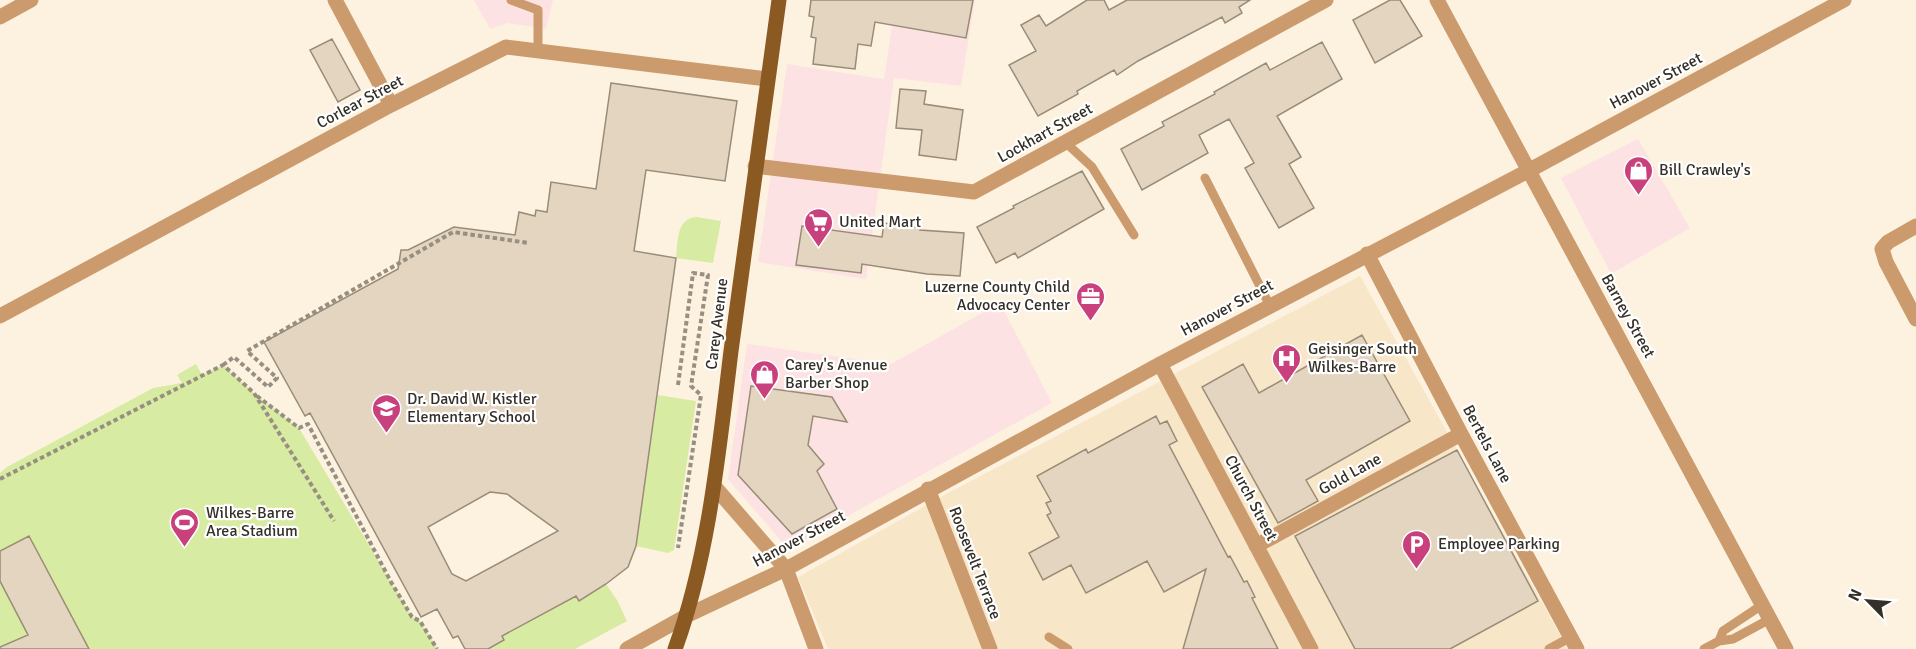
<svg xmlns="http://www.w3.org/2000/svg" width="1916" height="649" font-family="Signika,sans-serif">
  <rect width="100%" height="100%" fill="#fdf2e0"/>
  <path fill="#fde2e3" d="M474,0H553L546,29L508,23L490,29Z
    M896,0H975L961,86L894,78L866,279L758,262L787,64L884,79Z
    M1638,139L1690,228L1611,274L1561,178Z
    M1000,303L1052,403L788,549L728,479L747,344L891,364Z"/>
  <path fill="#f8e6c9" d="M1360,276L1568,649H828L798,577L948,493Z"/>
  <path fill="#d8eba2" d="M696,217L721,221L713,263L676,258C678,242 676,219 696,217Z
    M196,364L202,375L223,365L254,393L299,428L412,617L420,621L438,649H0V473L7,467L153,388L182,383L177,375Z
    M658,395L696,401L674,550L668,553L636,546Z
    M606,584L617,600L627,621L575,649H488L503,640L502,636L576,596L579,600Z"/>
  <path fill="#e3d5bf" stroke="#998c77" stroke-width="1.5" fill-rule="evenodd" d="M811,0H973L966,38L875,22L871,46L858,44L855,69L813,64L816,38L811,37L814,17L809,16Z
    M1087,0H1104L1109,10L1127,0H1250L1239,7L1242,13L1225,23L1222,17L1138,61L1117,75L1114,70L1077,91L1078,94L1038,116L1009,65L1036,51L1021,25L1039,15L1046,26Z
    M1390,0H1400L1422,36L1375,63L1353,20Z
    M332,39L360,90L338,102L310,50Z
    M1322,42L1342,79L1277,116L1301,157L1289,164L1314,208L1279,228L1245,168L1254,163L1229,119L1199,135L1208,153L1142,190L1121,149L1164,126L1162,122L1215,94L1214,92L1266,63L1270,70Z
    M611,83L737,101L725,181L646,170L634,251L676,258L636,546L628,567L606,584L579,601L576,596L502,636L504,640L488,649H465L458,636L453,638L437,609L421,617L310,413L305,416L264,342L398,269L401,250H408L454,227L515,235L519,212L535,216L536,210L547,212L551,182L596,189ZM490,492L507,494L558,531L466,581L452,574L428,527Z
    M900,89L926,91L924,104L963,110L956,160L919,155L922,130L896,128Z
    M1082,171L1104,209L1018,258L1015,253L996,263L977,227L1014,208L1013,206Z
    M884,223L921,228L920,230L964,233L960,276L927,274L862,264L861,273L796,265L802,226L882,237Z
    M1362,335L1410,421L1306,480L1318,501L1278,523L1202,387L1243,364L1259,393Z
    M751,386L832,397L847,422L813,416L808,445L824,464L817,471L837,509L792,534L738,475Z
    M1156,416L1160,424L1167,421L1177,441L1169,445L1228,557L1230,556L1244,582L1247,581L1255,597L1252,598L1278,649H1183L1206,569L1164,592L1147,561L1086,593L1071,565L1043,580L1029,553L1059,537L1047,515L1051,513L1046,503L1051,501L1037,476L1086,449L1088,453Z
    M1457,450L1538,601L1450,649H1355L1295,536Z
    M29,536L89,649H0V647L28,635L0,581V551Z"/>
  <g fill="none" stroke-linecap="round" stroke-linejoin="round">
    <path stroke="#978f81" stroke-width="4" stroke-dasharray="4.5 3" stroke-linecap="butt" d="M223,365L234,357L268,387L277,378L247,351L453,232L529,243
      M678,385L693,273L708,275L691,386L701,395L678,548
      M257,396L299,428L308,424L391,582L412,617L420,621L437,649
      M0,479L223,365L254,393L334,521"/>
    <path stroke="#cb9b6d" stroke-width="9" d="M511,0L538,10V51
      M1065,142L1092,167L1134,235
      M1205,178L1270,306
      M1049,637L1068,649
      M1719,641L1723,631L1762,605
      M1549,649L1571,637
      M1704,649L1719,641L1733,639L1770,619"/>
    <path stroke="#cb9b6d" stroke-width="15" d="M335,0L391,105
      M1437,0L1786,649
      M0,17L31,0
      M755,166L974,192L1326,0
      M1916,226L1888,242L1882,249L1886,262L1916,319
      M1367,254L1461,434L1577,649
      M0,316L391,105L506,47L767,79
      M1160,364L1311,649
      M714,486L786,569L816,649
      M928,489L990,649
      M1256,546L1461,434
      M627,649L688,615L786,569L1160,364L1528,171L1844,0"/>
    <path stroke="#8b5922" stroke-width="15" d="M675,649C709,556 719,449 731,351C746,234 762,117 779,0"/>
  </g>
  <defs>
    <symbol id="shop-pin" viewBox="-11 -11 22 30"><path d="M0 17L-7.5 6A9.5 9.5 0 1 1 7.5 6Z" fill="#c8407c" stroke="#fff"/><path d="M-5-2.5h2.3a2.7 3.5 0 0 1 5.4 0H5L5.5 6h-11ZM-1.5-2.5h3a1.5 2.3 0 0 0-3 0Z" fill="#fff"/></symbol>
    <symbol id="supermarket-pin" viewBox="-11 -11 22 30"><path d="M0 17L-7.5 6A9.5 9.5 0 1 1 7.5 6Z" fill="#c8407c" stroke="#fff"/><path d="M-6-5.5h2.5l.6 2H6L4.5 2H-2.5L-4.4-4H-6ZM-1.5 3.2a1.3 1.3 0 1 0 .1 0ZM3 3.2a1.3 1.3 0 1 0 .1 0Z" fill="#fff"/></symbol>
    <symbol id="office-pin" viewBox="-11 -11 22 30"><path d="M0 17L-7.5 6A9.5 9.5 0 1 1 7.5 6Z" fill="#c8407c" stroke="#fff"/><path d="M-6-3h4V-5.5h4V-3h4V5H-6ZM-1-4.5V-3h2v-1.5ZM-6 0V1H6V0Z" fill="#fff"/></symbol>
    <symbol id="hospital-pin" viewBox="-11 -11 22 30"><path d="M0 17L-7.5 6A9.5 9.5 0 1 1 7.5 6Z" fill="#c8407c" stroke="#fff"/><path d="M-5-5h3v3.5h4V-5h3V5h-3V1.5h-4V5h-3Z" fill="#fff"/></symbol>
    <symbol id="school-pin" viewBox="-11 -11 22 30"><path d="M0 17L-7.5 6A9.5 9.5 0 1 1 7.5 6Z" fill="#c8407c" stroke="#fff"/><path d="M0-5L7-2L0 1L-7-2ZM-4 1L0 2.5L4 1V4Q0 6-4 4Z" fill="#fff"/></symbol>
    <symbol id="stadium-pin" viewBox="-11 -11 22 30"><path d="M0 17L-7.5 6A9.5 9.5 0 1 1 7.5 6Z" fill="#c8407c" stroke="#fff"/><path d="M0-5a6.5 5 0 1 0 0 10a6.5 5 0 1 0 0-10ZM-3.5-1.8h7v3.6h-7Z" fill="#fff"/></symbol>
    <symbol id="parking-pin" viewBox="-11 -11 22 30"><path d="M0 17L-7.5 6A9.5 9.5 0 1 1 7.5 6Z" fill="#c8407c" stroke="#fff"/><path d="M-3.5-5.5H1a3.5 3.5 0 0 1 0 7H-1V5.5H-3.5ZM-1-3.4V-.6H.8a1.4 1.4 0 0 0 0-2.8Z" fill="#fff"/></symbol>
  </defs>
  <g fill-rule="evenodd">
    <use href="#shop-pin" x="1622" y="154" width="33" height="45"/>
    <use href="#supermarket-pin" x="802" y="206" width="33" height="45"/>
    <use href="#office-pin" x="1074" y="280" width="33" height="45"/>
    <use href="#hospital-pin" x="1270" y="342" width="33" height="45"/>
    <use href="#shop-pin" x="748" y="358" width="33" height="45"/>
    <use href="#school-pin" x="370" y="392" width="33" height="45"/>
    <use href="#stadium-pin" x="168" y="506" width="33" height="45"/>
    <use href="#parking-pin" x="1400" y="528" width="33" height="45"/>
  </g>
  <g text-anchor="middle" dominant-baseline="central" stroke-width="4.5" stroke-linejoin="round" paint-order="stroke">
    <g font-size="16" fill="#353027" stroke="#fff">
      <text transform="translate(1656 81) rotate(-28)">Hanover Street</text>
      <text transform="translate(360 102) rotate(-28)">Corlear Street</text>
      <text transform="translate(1045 133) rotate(-29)">Lockhart Street</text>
      <text transform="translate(1227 308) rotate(-28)">Hanover Street</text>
      <text transform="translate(1628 316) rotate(61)">Barney Street</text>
      <text transform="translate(717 324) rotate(-83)">Carey Avenue</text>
      <text transform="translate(1487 444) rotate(62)">Bertels Lane</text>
      <text transform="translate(1350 474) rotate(-29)">Gold Lane</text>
      <text transform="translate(1251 498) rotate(62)">Church Street</text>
      <text transform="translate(799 539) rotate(-28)">Hanover Street</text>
      <text transform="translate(975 563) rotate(69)">Roosevelt Terrace</text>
    </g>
    <g font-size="16" fill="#353027" stroke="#fff" text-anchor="start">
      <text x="1659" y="170">Bill Crawley's</text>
      <text x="839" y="222">United Mart</text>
      <text x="1070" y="287" text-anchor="end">Luzerne County Child<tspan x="1070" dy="18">Advocacy Center</tspan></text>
      <text x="1308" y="349">Geisinger South<tspan x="1308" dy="18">Wilkes-Barre</tspan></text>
      <text x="785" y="365">Carey's Avenue<tspan x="785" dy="18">Barber Shop</tspan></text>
      <text x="407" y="399">Dr. David W. Kistler<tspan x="407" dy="18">Elementary School</tspan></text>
      <text x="206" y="513">Wilkes-Barre<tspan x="206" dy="18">Area Stadium</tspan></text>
      <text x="1438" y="544">Employee Parking</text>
    </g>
  </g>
  <g transform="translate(1868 601) rotate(295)" stroke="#ffffff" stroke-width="4.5" paint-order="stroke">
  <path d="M0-4.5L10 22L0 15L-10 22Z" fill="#353027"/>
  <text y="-9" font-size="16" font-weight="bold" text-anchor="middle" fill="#353027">N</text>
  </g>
</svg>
